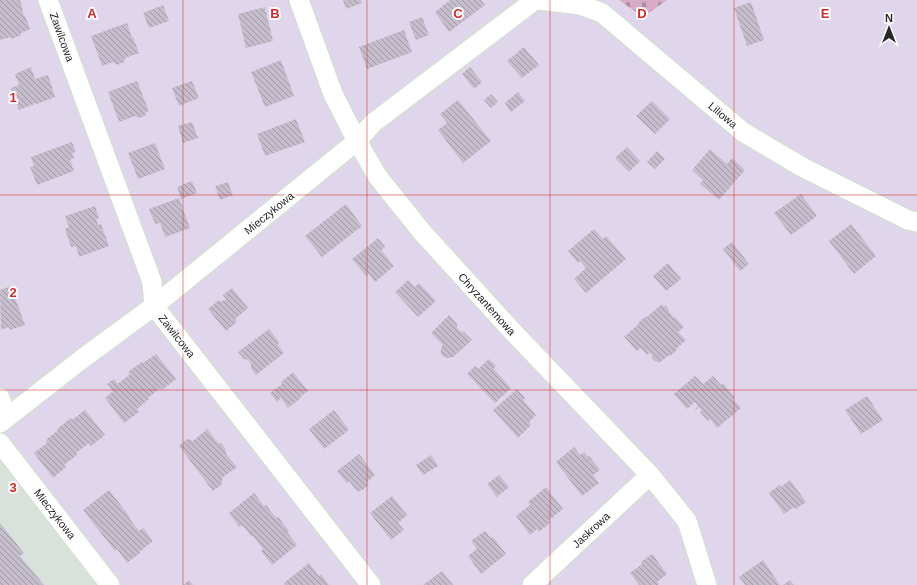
<svg xmlns="http://www.w3.org/2000/svg" width="917" height="585" font-family="Helvetica,sans-serif">
  <defs>
    <pattern id="cemetery-stones" width="16" height="16" patternUnits="userSpaceOnUse"><rect width="16" height="16" fill="#d6acc4"/><path d="M2 7V4a2 2 0 0 1 4 0v3zM10 15v-3a2 2 0 0 1 4 0v3z" fill="#ae8c9f"/></pattern>
    <pattern id="building-back-hatch" width="6" height="6" patternUnits="userSpaceOnUse"><rect width="6" height="6" fill="#c5bccc"/><path d="M-1 5l2 2M0 0l6 6M5-1l2 2" fill="none" stroke="#a099a6"/></pattern>
  </defs>
  <rect width="100%" height="100%" fill="#e0d6eb"/>
  <path fill="#d8e2da" d="M0,457L102,585H0Z"/>
  <path fill="url(#cemetery-stones)" d="M619,0H667L643,17Z"/>
  <path fill="url(#building-back-hatch)" d="M0,0H20L23,10H22L24,16L25,15L30,29L21,33V35L11,39L10,37L0,40Z
    M343,0H360L362,3L346,9Z
    M450,0H481L485,5L449,32L435,12Z
    M751,2L764,40L747,46L734,8Z
    M163,5L169,21L149,28L143,13Z
    M265,7L273,41L246,48L238,14Z
    M422,17L429,35L416,40L409,22Z
    M127,23L132,38L133,37L139,53L125,58L124,62L117,65L113,62L102,66L91,36Z
    M404,30L412,52L367,69L359,47Z
    M524,47L539,65L522,78L507,61Z
    M281,60L294,96L265,107L251,72Z
    M31,67L35,79L48,75L55,97L37,104V103L19,110L11,88L19,85L15,74Z
    M470,67L482,82L474,89L462,74Z
    M137,81L149,111L146,112L145,116L139,118L135,116L119,122L108,92Z
    M192,81L199,98L179,106L172,88Z
    M518,92L525,101L511,112L505,103Z
    M491,94L498,102L491,108L484,100Z
    M458,100L491,141L463,163L438,130L447,123L440,114Z
    M652,101L670,119L655,134L636,116Z
    M296,119L305,142L265,156L257,134Z
    M192,122L198,138L183,143L178,126Z
    M72,142L76,152L72,153L74,158L70,160L74,171L37,185L30,167L34,166L31,157Z
    M155,143L165,169L138,179L128,153Z
    M627,147L640,161L629,172L615,158Z
    M710,149L727,164L732,158L745,170L719,200L700,184L703,180L692,170Z
    M657,151L665,159L655,169L647,162Z
    M192,181L197,193L181,199L177,187Z
    M228,182L233,195L220,200L215,186Z
    M801,194L817,216L791,235L774,213Z
    M179,198L190,228L165,237L160,223L155,224L149,209Z
    M346,204L362,226L322,257L305,236Z
    M95,206L99,218L96,219L98,225L101,224L109,246L79,257L76,246L71,247L65,229L69,227L65,216Z
    M851,224L876,256L854,274L829,241Z
    M594,229L603,239L606,236L626,259L586,293L574,279L586,268L580,261L578,263L568,251Z
    M378,238L385,247L381,250L394,266L375,282L369,274L366,276L352,259Z
    M732,242L749,264L740,271L723,249Z
    M668,263L681,279L666,291L653,276Z
    M408,280L415,287L419,283L436,301L418,317L395,292Z
    M11,286L25,325L10,330L9,327L1,330L0,290Z
    M232,288L248,308L235,319L237,322L226,331L208,309L219,300L221,302L226,299L223,295Z
    M662,304L663,306H666L669,310V312L674,318L675,317L684,327L678,332L686,340L676,349L677,350L670,356L669,355L659,363L658,362L655,361L652,358V355L650,353L647,355L641,348L637,351L624,337L639,324L638,323L646,316L647,317Z
    M449,315L457,324V328L460,331L464,332L472,340L453,357L449,358L444,357L441,354V349L443,345L431,333Z
    M269,329L279,342L278,345L284,353L256,375L251,368V364L248,360L244,359L238,352Z
    M156,354L176,379L162,390L160,388L148,398L149,399L137,409L139,412L124,423L105,398L113,391L107,384L114,379L118,384L130,374L128,372L142,362L143,363Z
    M489,359L496,366L494,369L511,388L495,403L467,374L475,366L478,369Z
    M293,372L308,391L300,397L301,398L288,408L281,398L277,402L270,393L282,384L281,382Z
    M695,376L703,384L713,376L721,385L723,383L735,398L733,399L741,408L717,428L710,419L708,421L700,412L702,410L699,407L695,410V409L698,406L695,402L687,409L674,394Z
    M517,389L525,398L523,400L536,415L529,422L531,425L518,438L493,410Z
    M867,396L883,420L861,434L845,410Z
    M85,410L105,435L91,446L89,443L76,453L77,455L64,465L66,467L53,478L34,453L47,443L46,440L58,430L57,429L71,418L72,420Z
    M334,410L349,430L324,449L309,429Z
    M207,429L218,443H221L225,448L226,454L237,467L222,478V484L213,491L179,446L187,439L193,441Z
    M574,447L580,455L584,452L588,457L589,456L600,470L593,475L599,483L582,496L556,462Z
    M359,454L375,475L367,482L369,484L364,489L358,492L349,481L347,483L337,471Z
    M431,455L438,466L423,475L416,465Z
    M499,475L509,487L497,497L487,484Z
    M790,480L806,502L796,509L794,507L784,514L769,493L779,485L781,487Z
    M546,487L563,509L549,520L551,522L539,532L537,529L530,535L516,516L530,505L528,502Z
    M109,490L130,517L129,518L139,531L143,528L153,541L139,552L140,553L127,563L117,549L115,551L83,510Z
    M254,493L264,506L266,505L276,518L278,517L289,531L287,532L297,545L272,565L261,551L263,549L253,536L252,537L242,525L239,527L229,513Z
    M392,496L407,515L398,523L404,530L391,540L370,513Z
    M0,523L24,553L20,556L44,585H0Z
    M485,531L491,538L493,537L506,554L481,574L468,556L477,549L471,541Z
    M652,554L667,574L657,582L659,584L658,585H639L630,573L642,564L641,562Z
    M763,560L780,585H745L739,577Z
    M309,563L319,576L321,574L329,585H285L284,583Z
    M442,571L453,585H423Z
    M189,580L193,585H183Z
    M790,580L794,585H783Z"/>
  <g fill="none" stroke-linecap="round" stroke-linejoin="round">
    <defs>
      <path id="minor" d="M48,0L152,282L154,306L371,585
        M299,0L333,94L357,141L378,177L422,232L515,334L650,475L687,521L707,585
        M539,0L581,5L602,13L743,132L802,167L908,220L917,222
        M0,398L7,417
        M0,423L82,359L154,306L357,141L373,123L535,0
        M0,443L110,585
        M532,585L650,475"/>
    </defs>
    <use href="#minor" stroke="#d1e2cb" stroke-width="21"/>
    <use href="#minor" stroke="#fff" stroke-width="19"/>
  </g>
  <path fill="none" stroke="#d62828" stroke-width="1" stroke-opacity="0.55" d="M183,0V585M367,0V585M550,0V585M734,0V585M0,195H917M0,390H917"/>
  <g text-anchor="middle" dominant-baseline="central" stroke-width="4" stroke-linejoin="round" paint-order="stroke">
    <g font-size="11" fill="#272727" stroke="#fff">
      <text transform="translate(62 37) rotate(70)">Zawilcowa</text>
      <text transform="translate(723 115) rotate(40)">Liliowa</text>
      <text transform="translate(269 213) rotate(-39)">Mieczykowa</text>
      <text transform="translate(487 304) rotate(48)">Chryzantemowa</text>
      <text transform="translate(177 336) rotate(52)">Zawilcowa</text>
      <text transform="translate(55 514) rotate(52)">Mieczykowa</text>
      <text transform="translate(591 530) rotate(-43)">Jaskrowa</text>
    </g>
  </g>
  <g font-size="13" text-anchor="middle" font-weight="bold" fill="#d62828" stroke="#fff" stroke-width="4" stroke-linejoin="round" paint-order="stroke">
    <text x="92" y="18">A</text>
    <text x="275" y="18">B</text>
    <text x="458" y="18">C</text>
    <text x="642" y="18">D</text>
    <text x="825" y="18">E</text>
    <text x="13" y="102">1</text>
    <text x="13" y="297">2</text>
    <text x="13" y="492">3</text>
  </g>
  <g transform="translate(889 28)" stroke="#ffffff" stroke-width="3" paint-order="stroke">
  <path d="M0-3L7 15L0 10L-7 15Z" fill="#272727"/>
  <text y="-6" font-size="11" font-weight="bold" text-anchor="middle" fill="#272727">N</text>
  </g>
</svg>
